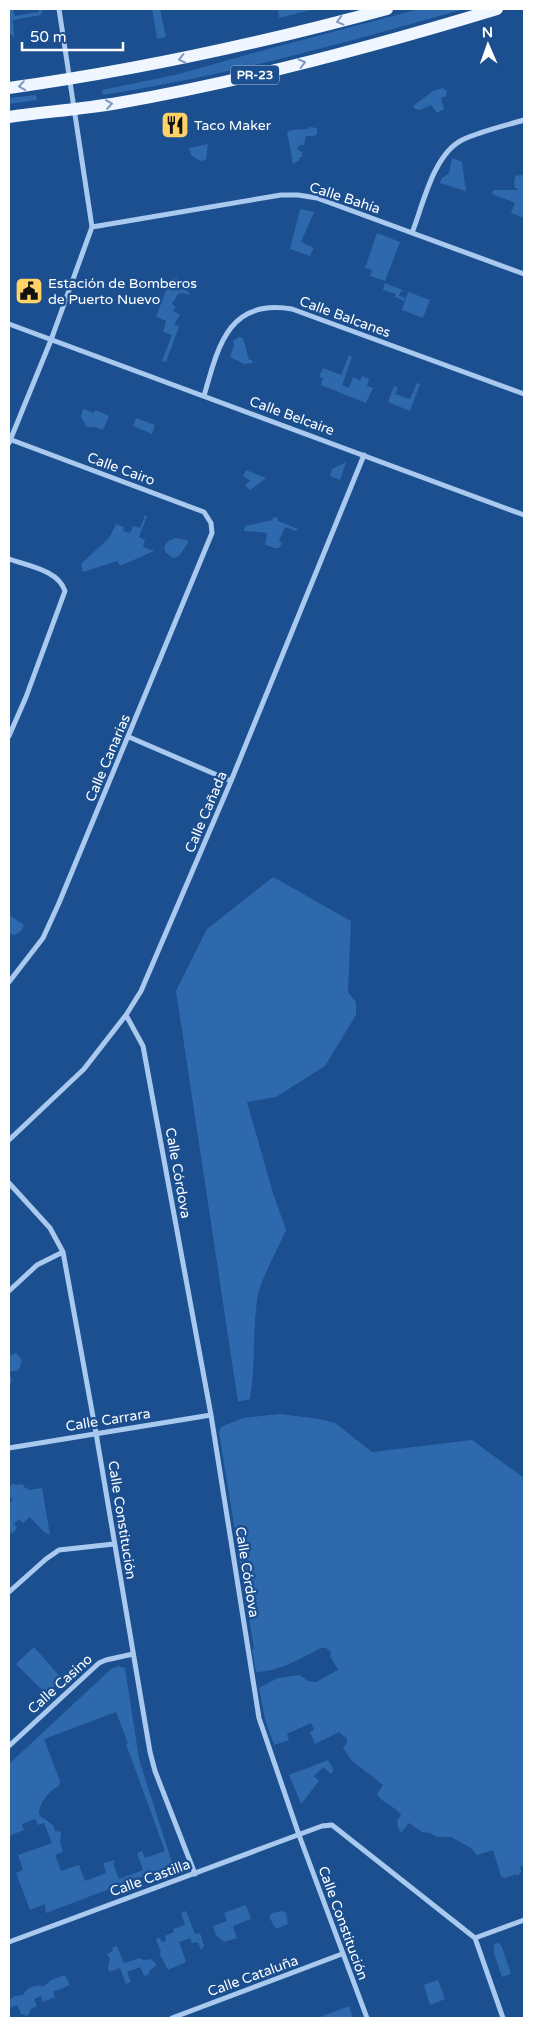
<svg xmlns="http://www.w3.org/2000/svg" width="533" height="2027" font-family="'Varela Round',sans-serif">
  <rect width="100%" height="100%" fill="#1b4f8f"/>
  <path fill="#2e69ad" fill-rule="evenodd" d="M9,9H13L15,16L39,12V9H43L41,15L13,20L14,37L9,33Z
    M152,9H160L166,37L157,39Z
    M278,9H314L279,18Z
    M419,9H464C345,43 225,76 103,95L102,90L179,74L268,49Z
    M443,88L447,91L446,96L441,98L444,109L437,113L431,105L420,110L415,109L413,106L433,91Z
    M36,95L37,100L9,104V98Z
    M310,127L317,128V134L314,136H306L304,145H300L297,149L302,152V157H299L300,160L293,164L287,132L292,130L308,129Z
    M208,144L206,160L200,161L191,155L189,148Z
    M452,158L462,162L466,191L440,183L442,178L449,173Z
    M516,174L517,176L524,174V218L511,213L515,203L492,194L493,190H519L515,188L514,181Z
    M300,209L314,212L301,242L314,248L310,256L290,249Z
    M377,233L400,242L385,281L370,276L372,270L365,268Z
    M173,278H178V282L184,281L182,284L191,295L182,293L178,294L172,304L176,307L173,311L180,315L174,324L179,327L166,362L162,361L172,335L163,332L166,321L156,317L168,285Z
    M385,283L407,292L401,291L399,296L405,298L404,301L395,297L396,294L383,290Z
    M408,292L430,300L423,318L402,310Z
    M239,337L243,338L249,360H252L253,363L244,364L230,357L234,345L233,341Z
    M349,355L352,357L342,385L349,388L353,377L360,380L362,376L369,379L367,386L373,388L366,403L321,385L323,378L319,377L323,368L341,375Z
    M417,383L420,384L410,411L388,402L394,386L398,388L395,394L410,399Z
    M83,409L94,413L95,410L109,416L103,430L95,427H87L81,417Z
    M136,418L155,425L152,434L133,426Z
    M346,462L340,480L330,476L332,469Z
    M246,470L266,478L250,490L245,485L250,481L243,476Z
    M145,515L147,516L139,537L145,540L143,547L154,551L120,566L117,561L83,572L81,564L109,538L116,524L124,527L123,531L130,533L133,526L140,528Z
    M277,517L278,521L298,529L296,531L285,527L279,541L282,543L279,548H275L265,545L267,533L244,531L245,526L273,520L272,518Z
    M175,538L187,540L188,543L179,556L174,558L166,553L164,547L167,542Z
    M273,877L351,921L348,992L356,1002V1015L325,1066L276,1097L247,1102L273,1193L286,1230C279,1247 262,1277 258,1294C252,1329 256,1364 250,1399L238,1402L176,991L207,929Z
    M9,915L24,925L22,930L15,935L9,933Z
    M16,1353L22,1360L19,1370L9,1372L12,1380L9,1389L10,1356Z
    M280,1414L319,1419L335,1423L372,1452L472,1440L524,1478V1865L520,1867L521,1872L517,1876L516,1874L505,1878L501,1876L493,1850L477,1855L471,1848L451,1837H437L430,1833L422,1832L409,1823L401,1833L398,1827L397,1821L401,1815C395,1806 383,1804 377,1794L383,1785L351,1760L343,1748L347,1743V1739L339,1732L315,1744L310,1732L314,1730L311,1723L287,1734L289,1740L274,1745L265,1719L259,1688L278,1678L299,1675L308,1681L316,1682L338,1670L330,1656L331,1652L326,1648H321C299,1659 281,1671 256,1672L252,1649H254L219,1432L221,1427L243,1418Z
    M14,1483L15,1485L23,1484L24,1488L27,1487L28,1490L42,1488L50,1535L43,1531L30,1517L23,1523L19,1519L14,1524L17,1528L12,1534L9,1530V1503L13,1500L9,1495V1487Z
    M34,1647L62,1679L46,1694L16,1664Z
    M118,1666L125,1668L139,1759L172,1863L170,1866L46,1913L45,1904L30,1910L16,1873L23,1870L18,1855L52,1843L44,1823L38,1825L35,1819L22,1824L24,1830L9,1836V1764L111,1669ZM116,1712L128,1743L126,1744L165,1851L145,1858L142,1851L137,1853L143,1870L119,1879L113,1863L115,1862L114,1860L103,1863L106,1873L85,1881L79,1865L61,1871L55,1855L63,1852L60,1842L61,1832L55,1831L53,1825L40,1816L39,1812C40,1802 50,1790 59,1786L60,1781L44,1739Z
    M328,1760L334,1770L331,1774L323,1767L314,1776L319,1781L301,1804L289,1775Z
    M246,1905L251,1919L233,1926L237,1938L224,1942L216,1935L213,1926L227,1921L224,1913Z
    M186,1911L195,1934L200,1933L204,1946L201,1950L198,1942L192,1943L190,1938L179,1942L186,1962L168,1970L159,1953L161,1952L156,1940L159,1937L162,1942L166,1941L165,1936L174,1932L173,1929L185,1925L181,1913Z
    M282,1911L286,1913L288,1924L276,1929L269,1917L272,1913Z
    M498,1942L502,1947L511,1974L502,1977L494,1953V1945Z
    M117,1946L124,1963L140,1958L143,1960L151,1959L156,1964V1966L149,1971V1974L144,1976L140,1967L127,1972L131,1982L126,1984L120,1968L109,1972L108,1967L110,1959L107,1954L113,1951L112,1948Z
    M65,1975L70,1985L53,1992L55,1997L43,2002L41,1996L34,1999L37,2006L31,2009L29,2014L27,2016L21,2014L17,2005L9,2008V2000L15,1996L23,1995C27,1986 36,1985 44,1986L51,1980Z
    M438,1980L445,1999L430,2005L424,1985Z
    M349,2006L353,2018H312L320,2017Z"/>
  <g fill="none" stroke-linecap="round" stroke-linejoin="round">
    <path stroke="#a9c9ee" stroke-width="5" d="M92,227L281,195H298L317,198L524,274
      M412,233C423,205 433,155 462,140C481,131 504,126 524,120
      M9,324L524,515
      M204,396C218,347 228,298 292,309L524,394
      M9,439L204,512L211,523L212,533L59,903L43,938L9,982
      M9,443L51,340L92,227L59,9
      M9,559C28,566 58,570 65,591L26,697L9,736
      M129,737L231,781
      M126,1015L143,1046L211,1415L259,1718L299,1835L367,2018
      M9,1140L84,1069L126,1015L141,991L231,781L364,455
      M9,1183L50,1228L63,1252L96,1433L150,1752L155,1771L195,1874
      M9,1291L37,1265L63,1252
      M9,1448L211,1415
      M9,1592L46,1559L59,1550L114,1544
      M9,1746L99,1663L106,1660L133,1654
      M475,1938L524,1920
      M9,1942L322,1826L332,1825L475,1938L503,2018
      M172,2018L342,1954"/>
    <path stroke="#f0f6ff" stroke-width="12" d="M9,88C138,70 262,43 387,9
      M9,117C45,112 82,109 118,103C246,81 372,47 497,9"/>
  </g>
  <defs><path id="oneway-chevron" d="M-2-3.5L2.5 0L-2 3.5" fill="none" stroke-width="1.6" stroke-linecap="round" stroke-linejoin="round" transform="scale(1.25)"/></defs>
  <g stroke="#7b9ac1">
    <use href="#oneway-chevron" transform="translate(340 21) rotate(165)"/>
    <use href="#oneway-chevron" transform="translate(182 59) rotate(168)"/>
    <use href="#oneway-chevron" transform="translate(302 63) rotate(-14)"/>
    <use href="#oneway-chevron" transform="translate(22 86) rotate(172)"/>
    <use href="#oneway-chevron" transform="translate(109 104) rotate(-8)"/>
  </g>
  <defs>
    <symbol id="restaurant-square" viewBox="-11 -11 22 22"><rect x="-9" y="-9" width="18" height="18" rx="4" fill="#ffd166" stroke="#1b4f8f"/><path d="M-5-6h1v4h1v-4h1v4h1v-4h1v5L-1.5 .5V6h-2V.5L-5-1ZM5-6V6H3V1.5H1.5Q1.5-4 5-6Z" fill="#111"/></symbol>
    <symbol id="civic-square" viewBox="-11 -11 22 22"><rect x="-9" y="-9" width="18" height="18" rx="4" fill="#ffd166" stroke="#1b4f8f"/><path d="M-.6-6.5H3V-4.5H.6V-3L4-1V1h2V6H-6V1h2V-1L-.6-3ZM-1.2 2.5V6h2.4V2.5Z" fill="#111"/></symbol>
  </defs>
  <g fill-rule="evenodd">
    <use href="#restaurant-square" x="159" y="109" width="32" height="32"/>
    <use href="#civic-square" x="13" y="275" width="32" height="32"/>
  </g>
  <g text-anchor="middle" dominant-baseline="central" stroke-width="5" stroke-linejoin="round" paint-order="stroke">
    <rect fill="#1b4f8f" stroke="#bbcadd" stroke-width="1" x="231" y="65.5" width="48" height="19" rx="4"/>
    <g font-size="12" font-weight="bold" fill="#fff">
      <text x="255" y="75">PR-23</text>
    </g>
    <g font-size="14" fill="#fff" stroke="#1b4f8f" text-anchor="start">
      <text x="194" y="125">Taco Maker</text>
      <text x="48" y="283">Estación de Bomberos<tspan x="48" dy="16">de Puerto Nuevo</tspan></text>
    </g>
    <g font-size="14" fill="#fff" stroke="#1b4f8f">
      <text transform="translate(345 198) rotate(18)">Calle Bahía</text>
      <text transform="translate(345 317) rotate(20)">Calle Balcanes</text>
      <text transform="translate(292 416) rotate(20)">Calle Belcaire</text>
      <text transform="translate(121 469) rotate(20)">Calle Cairo</text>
      <text transform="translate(108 758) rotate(-67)">Calle Canarias</text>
      <text transform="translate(206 812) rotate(-67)">Calle Cañada</text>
      <text transform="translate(178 1173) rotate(80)">Calle Córdova</text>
      <text transform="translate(108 1420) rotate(-9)">Calle Carrara</text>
      <text transform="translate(122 1520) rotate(81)">Calle Constitución</text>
      <text transform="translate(247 1572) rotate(81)">Calle Córdova</text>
      <text transform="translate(60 1684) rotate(-42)">Calle Casino</text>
      <text transform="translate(150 1878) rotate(-20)">Calle Castilla</text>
      <text transform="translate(343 1923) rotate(70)">Calle Constitución</text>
      <text transform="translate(253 1976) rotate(-20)">Calle Cataluña</text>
    </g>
  </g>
  <rect width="533" height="2027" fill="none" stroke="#ffffff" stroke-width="20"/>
  <g transform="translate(488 45) rotate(358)" stroke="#1b4f8f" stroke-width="4" paint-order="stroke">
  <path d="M0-4L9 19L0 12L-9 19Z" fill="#ffffff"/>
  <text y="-8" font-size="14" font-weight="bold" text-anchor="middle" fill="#ffffff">N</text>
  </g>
  <path d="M22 42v8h101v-8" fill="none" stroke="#ffffff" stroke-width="2.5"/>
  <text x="30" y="42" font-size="15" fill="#ffffff" stroke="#1b4f8f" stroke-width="4" paint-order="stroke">50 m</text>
</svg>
